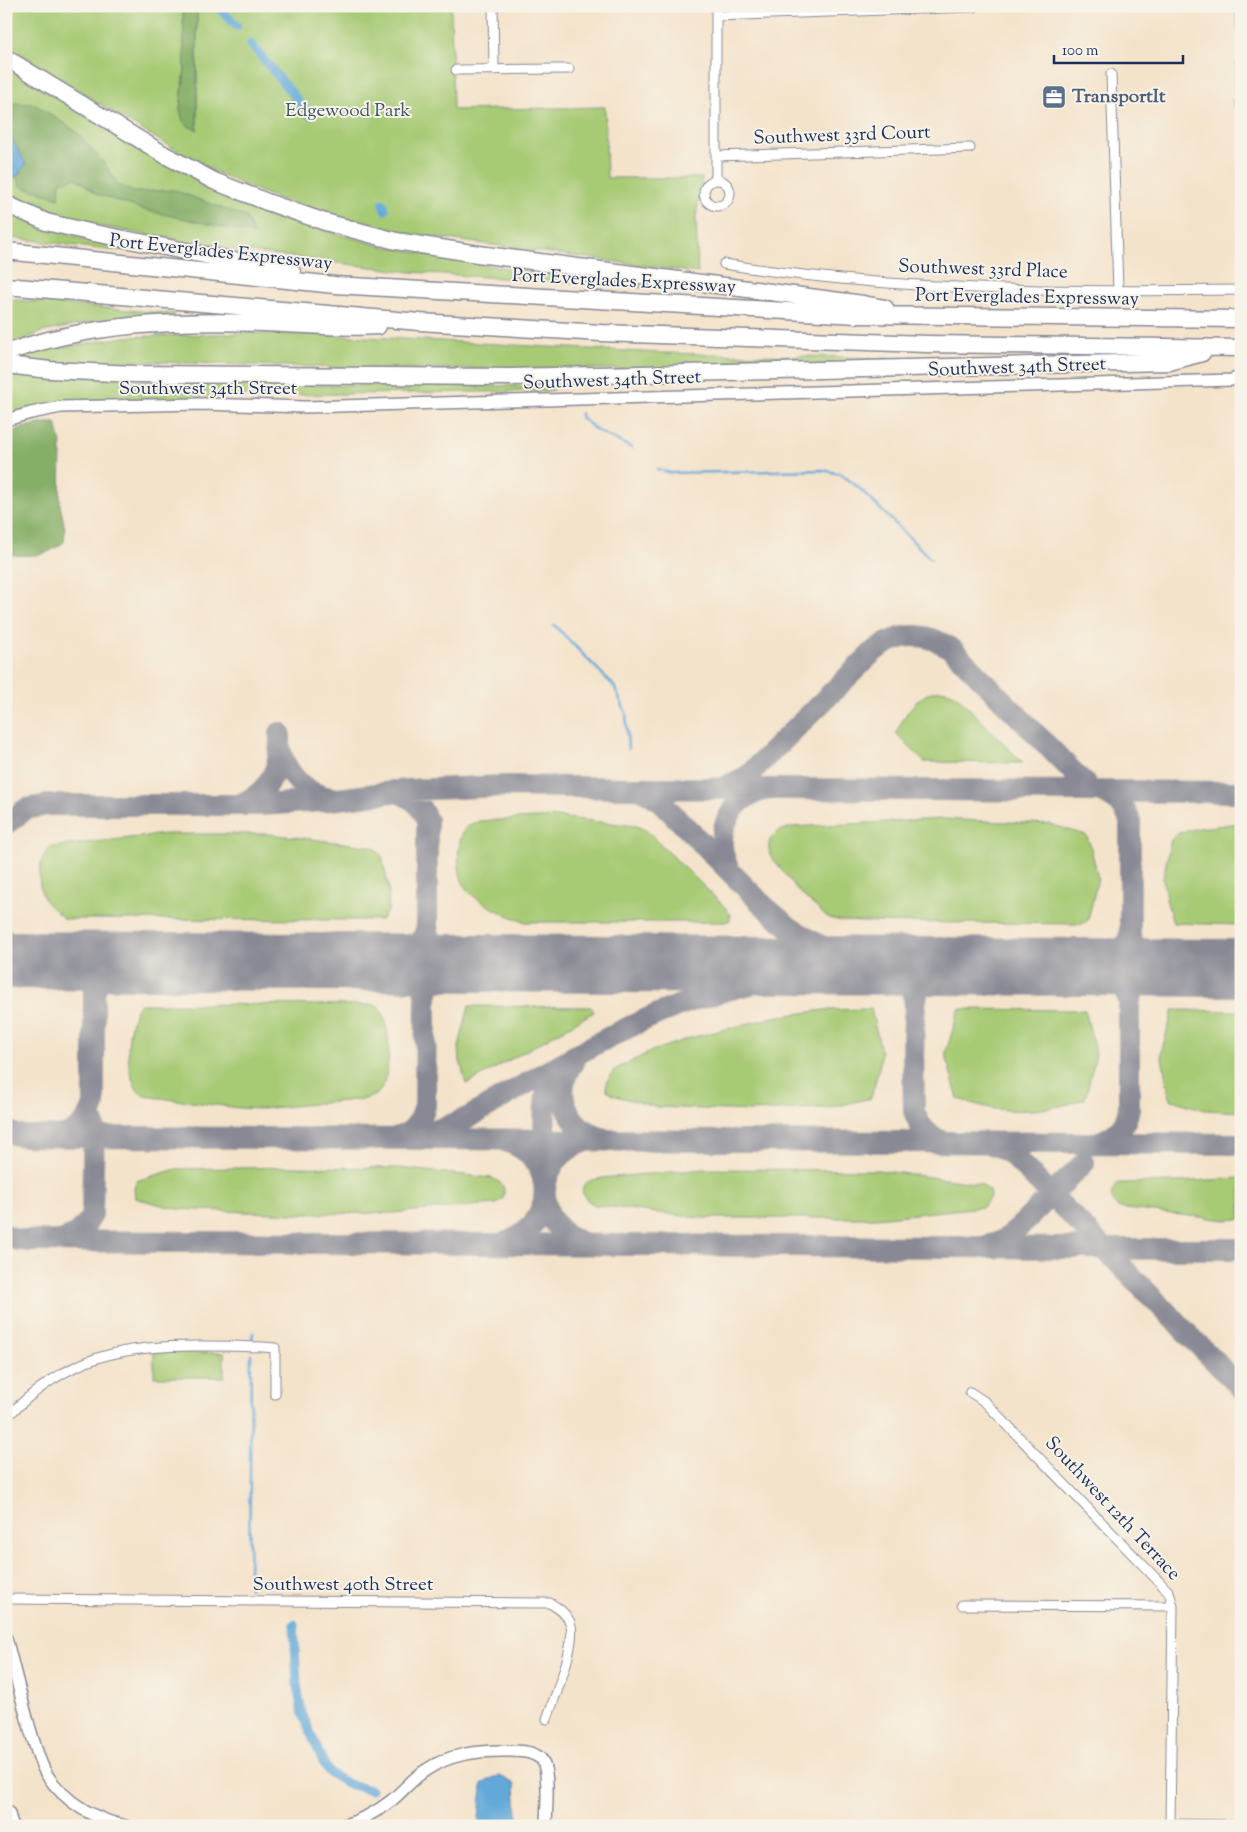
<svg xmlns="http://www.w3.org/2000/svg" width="1247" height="1832" font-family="'Sorts Mill Goudy',serif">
  <rect width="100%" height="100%" fill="#f7f3e8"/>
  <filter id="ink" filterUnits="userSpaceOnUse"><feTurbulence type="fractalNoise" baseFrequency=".02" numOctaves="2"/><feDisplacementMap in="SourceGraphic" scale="10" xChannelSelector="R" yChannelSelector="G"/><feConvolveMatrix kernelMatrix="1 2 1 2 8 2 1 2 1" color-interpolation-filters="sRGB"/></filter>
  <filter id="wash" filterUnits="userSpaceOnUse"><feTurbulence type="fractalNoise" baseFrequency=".0096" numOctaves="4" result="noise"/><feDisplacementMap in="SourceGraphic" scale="20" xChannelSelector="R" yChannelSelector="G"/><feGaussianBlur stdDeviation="1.12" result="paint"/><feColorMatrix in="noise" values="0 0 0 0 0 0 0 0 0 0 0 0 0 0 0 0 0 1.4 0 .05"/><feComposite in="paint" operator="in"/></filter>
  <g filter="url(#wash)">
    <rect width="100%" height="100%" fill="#f4e3cb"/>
    <path fill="#a7ca74" stroke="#617c69" d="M6,6H181L183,14L185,69L180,109L197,129V6H451L453,110L605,107L607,178H702L696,218L698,273L404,233C339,219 269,200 210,169C140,131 74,87 6,45Z
      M6,65L136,149L143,150L215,190L280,218L382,246L493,266L662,289L411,272L234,250L92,225L6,193Z
      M6,213L84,239L120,248V250H108L6,237Z
      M6,299L174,314L175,317L104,320L41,332L6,348Z
      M248,333L331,335L661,353L889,358V362L641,369H379L128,361L124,382L144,381L287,385L552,386L554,390L544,391L215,396L40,405L6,415V365L35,352L124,337Z
      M939,690L947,691L955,694L1023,763L924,762L896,733C905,714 916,695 939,690Z
      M556,817L637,826L647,831L726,908L730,915V920L725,922H525C507,916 484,905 470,893C456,882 454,838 468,826C471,823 476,823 479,821Z
      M941,819L1050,824L1086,835L1090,844L1098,878L1088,920L1082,924L863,922L842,921L828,918L800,893L771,857C764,838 775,831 792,827Z
      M1241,823V925L1173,923L1166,899L1163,878L1171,840L1179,833L1199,828Z
      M165,834H270L367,846L375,848L382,856L389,890L388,911L381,920L64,919C58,913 51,908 46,902C36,888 37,857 51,847Z
      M140,1004L375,1005C393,1013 391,1074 381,1089C378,1095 371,1097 365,1099L261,1109L239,1108L144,1096C122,1083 125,1021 140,1004Z
      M469,1006L591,1007L594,1012L478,1078L466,1084L460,1061L459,1046Z
      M871,1009L881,1051L880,1064L871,1098L829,1108L751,1111L656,1107L613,1095L606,1089L607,1081L614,1070L652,1051L690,1038L774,1017L824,1010Z
      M959,1009L1085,1010L1096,1054L1085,1099C1057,1109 1025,1113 996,1109C984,1107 971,1103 958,1099L948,1064L946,1052Z
      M1173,1010L1241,1011V1112L1205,1110L1172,1100L1170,1098L1161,1053Z
      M295,1167L399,1168L492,1178C503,1183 506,1187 503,1199L496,1204L392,1213L294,1214L177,1209L135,1198L134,1188L136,1181L176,1169Z
      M704,1169L878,1170L982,1184L989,1191L990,1197L983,1207L876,1218H698L596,1205C585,1202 575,1188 590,1181C593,1180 598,1179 602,1178Z
      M1241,1178V1219L1226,1220L1118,1208C1109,1199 1110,1190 1119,1183L1177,1182Z
      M154,1352L224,1353V1377H154Z"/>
    <path fill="#85ae66" stroke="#506e62" d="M181,6H197V130L188,126L183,121L180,109L185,69L183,14Z
      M8,103L34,104L77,132L107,167L118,185L134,192L174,190L246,217L254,234L144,210L97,194L76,178L60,182L59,198L22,187L16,177L22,171L12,139L6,134V104Z
      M44,423H56L61,444L60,505L65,529L64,542C41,559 34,555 6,555V447L8,435L21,428Z"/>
    <path fill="#62a9d9" stroke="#3e6c9c" d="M6,134L12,139L26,164L16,177L6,175Z
      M500,1776L515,1784L517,1815L521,1819V1823L516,1825L487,1824L479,1826C478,1821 482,1791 482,1784L494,1777Z"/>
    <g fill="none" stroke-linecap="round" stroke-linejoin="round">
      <path stroke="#62a9d9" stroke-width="2.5" d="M581,413V417L596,430L632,448
        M657,469L671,473L823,470L841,474L858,487L931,559
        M554,625L614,686L626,713L628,749
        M252,1340L253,1333
        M249,1589L251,1354"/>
      <path stroke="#62a9d9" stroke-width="9" d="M217,6L237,26
        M251,44L310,115
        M383,203L385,210
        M294,1624L297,1685L302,1713L323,1762L329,1772L339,1779L351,1785L371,1790"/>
      <path stroke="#888994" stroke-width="22" d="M280,749C286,774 305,795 332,798
        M725,787L746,777L873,652C899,632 925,630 953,650L1092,791
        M640,788L658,799L765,907L790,928L817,944L837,953L882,966
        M238,805C272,792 281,766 280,733
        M6,824L26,809L47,805H260L323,801L407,790L506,786L631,788L1241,792
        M729,869C712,837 728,799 764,790
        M427,926C431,952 444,957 468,963
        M1130,934C1135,952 1145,960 1163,968
        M6,940C21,955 38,958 58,961
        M383,962C408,958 421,952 427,926V821C421,804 411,796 393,791
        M374,963L396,965L409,970L419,979L423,986L426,997L425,1106C421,1120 414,1133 398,1137
        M887,966C902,977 915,987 915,1007
        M1098,968C1113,959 1126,951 1130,934V821C1124,804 1115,798 1100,791
        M6,969L21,962L42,961
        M426,997C433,973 444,968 468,963
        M1129,1008C1130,985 1144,976 1163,968
        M574,1061C550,1094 569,1129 605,1139
        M6,1130L16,1135L25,1136L94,1137L1241,1144
        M426,1133L446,1127L469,1117C538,1078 606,1033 680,1005C734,984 791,976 847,966
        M62,1137C79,1131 88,1122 94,1105V994C100,973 114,965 135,961
        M946,1142C929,1138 920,1128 914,1111C914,1089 910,1002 920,986C926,975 937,971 948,967
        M1096,1143C1114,1137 1126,1128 1129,1108V1002C1125,985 1115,974 1098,968
        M990,1144L1000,1147L1012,1155L1241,1388
        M545,1153C545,1123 539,1088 562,1065
        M6,1235L14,1239L27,1241L1241,1249
        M61,1241C76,1236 86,1228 92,1214L94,1123
        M504,1243C557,1227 559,1157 505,1141
        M586,1244C530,1228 532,1157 587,1141
        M988,1246L1000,1242L1011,1235L1084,1163"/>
      <path stroke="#888994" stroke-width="58" d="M6,960L1241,968"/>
    </g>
  </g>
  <g filter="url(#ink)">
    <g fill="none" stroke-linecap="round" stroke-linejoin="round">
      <defs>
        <path id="minor" d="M493,6L494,70
          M716,6V180
          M1240,6L1241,105
          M716,16L974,7
          M456,70L569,69
          M1111,74L1118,290
          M716,156L970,148
          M704 193a13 13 0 1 1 26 0a13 13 0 1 1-26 0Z
          M724,264C895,292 1069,292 1241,290
          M970,1392L985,1402L1169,1592L1173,1606L1170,1826
          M6,1418C68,1355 121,1345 206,1346C229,1346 252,1346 275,1348V1394
          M6,1599L550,1603C559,1609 565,1612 570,1622C578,1642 554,1698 547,1719
          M962,1605L1173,1606
          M1170,1824L1241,1825"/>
        <path id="tertiary" d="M6,420L31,413L61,407L200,404L305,407L1232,380L1241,376
          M6,1638C15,1672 23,1706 33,1739C37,1751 40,1764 47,1775C65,1802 95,1820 126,1826
          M341,1826C360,1821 377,1812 392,1800C404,1790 413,1778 426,1770C450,1754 476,1751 503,1751C515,1751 530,1750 540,1758C551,1768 546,1811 546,1826"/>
        <path id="motorway" d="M6,58L165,155L214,181L267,202L325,222L396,241L478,254L863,304L885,308
          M6,204L46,222L89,232L292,272
          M6,251L335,285L857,315L1241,319
          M6,286L420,322L601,333L927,344L1241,348
          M6,353C88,323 178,320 264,323C302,324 340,329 378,326
          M6,365L50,370L134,374L510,377L1169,362L1202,353
          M6,1813L10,1826"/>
      </defs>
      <use href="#minor" stroke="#888994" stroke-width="11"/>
      <use href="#tertiary" stroke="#888994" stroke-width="14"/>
      <use href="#motorway" stroke="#888994" stroke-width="19"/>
      <use href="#minor" stroke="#fff" stroke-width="9"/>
      <use href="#tertiary" stroke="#fff" stroke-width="11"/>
      <use href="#motorway" stroke="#fff" stroke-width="16"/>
    </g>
  </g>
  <defs>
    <symbol id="office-square" viewBox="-11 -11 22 22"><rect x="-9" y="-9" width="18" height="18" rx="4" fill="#5c6f8a" stroke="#f7f3e8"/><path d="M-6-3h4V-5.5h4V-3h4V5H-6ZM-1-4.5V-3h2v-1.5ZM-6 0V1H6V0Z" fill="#fff"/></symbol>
  </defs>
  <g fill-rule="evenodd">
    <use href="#office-square" x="1040" y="83" width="28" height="28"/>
  </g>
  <g text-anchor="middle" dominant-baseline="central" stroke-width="4" stroke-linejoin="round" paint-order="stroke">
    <g font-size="19" font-weight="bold" fill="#4e5e75" stroke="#f7f3e8" text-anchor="start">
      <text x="1072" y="97">TransportIt</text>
    </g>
    <g font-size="19" fill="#3e5664" stroke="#f7f3e8">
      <text x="348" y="111">Edgewood Park</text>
    </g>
    <g font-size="19" fill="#1b2f5e" stroke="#f7f3e8">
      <text transform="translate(842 136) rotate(-2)">Southwest 33rd Court</text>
      <text transform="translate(221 253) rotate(6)">Port Everglades Expressway</text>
      <text transform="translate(983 270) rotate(2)">Southwest 33rd Place</text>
      <text transform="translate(624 282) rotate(3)">Port Everglades Expressway</text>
      <text transform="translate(1027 298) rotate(1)">Port Everglades Expressway</text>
      <text transform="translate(1017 368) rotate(-2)">Southwest 34th Street</text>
      <text transform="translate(612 381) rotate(-2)">Southwest 34th Street</text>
      <text x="208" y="389">Southwest 34th Street</text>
      <text transform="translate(1112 1509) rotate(47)">Southwest 12th Terrace</text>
      <text x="343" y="1585">Southwest 40th Street</text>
    </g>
  </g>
  <rect width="1247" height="1832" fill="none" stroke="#f7f3e8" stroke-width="25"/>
  <path d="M1054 55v8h129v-8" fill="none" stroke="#1b2f5e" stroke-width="2.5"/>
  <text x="1062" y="55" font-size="15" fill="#1b2f5e" stroke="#f7f3e8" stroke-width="4" paint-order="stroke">100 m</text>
</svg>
